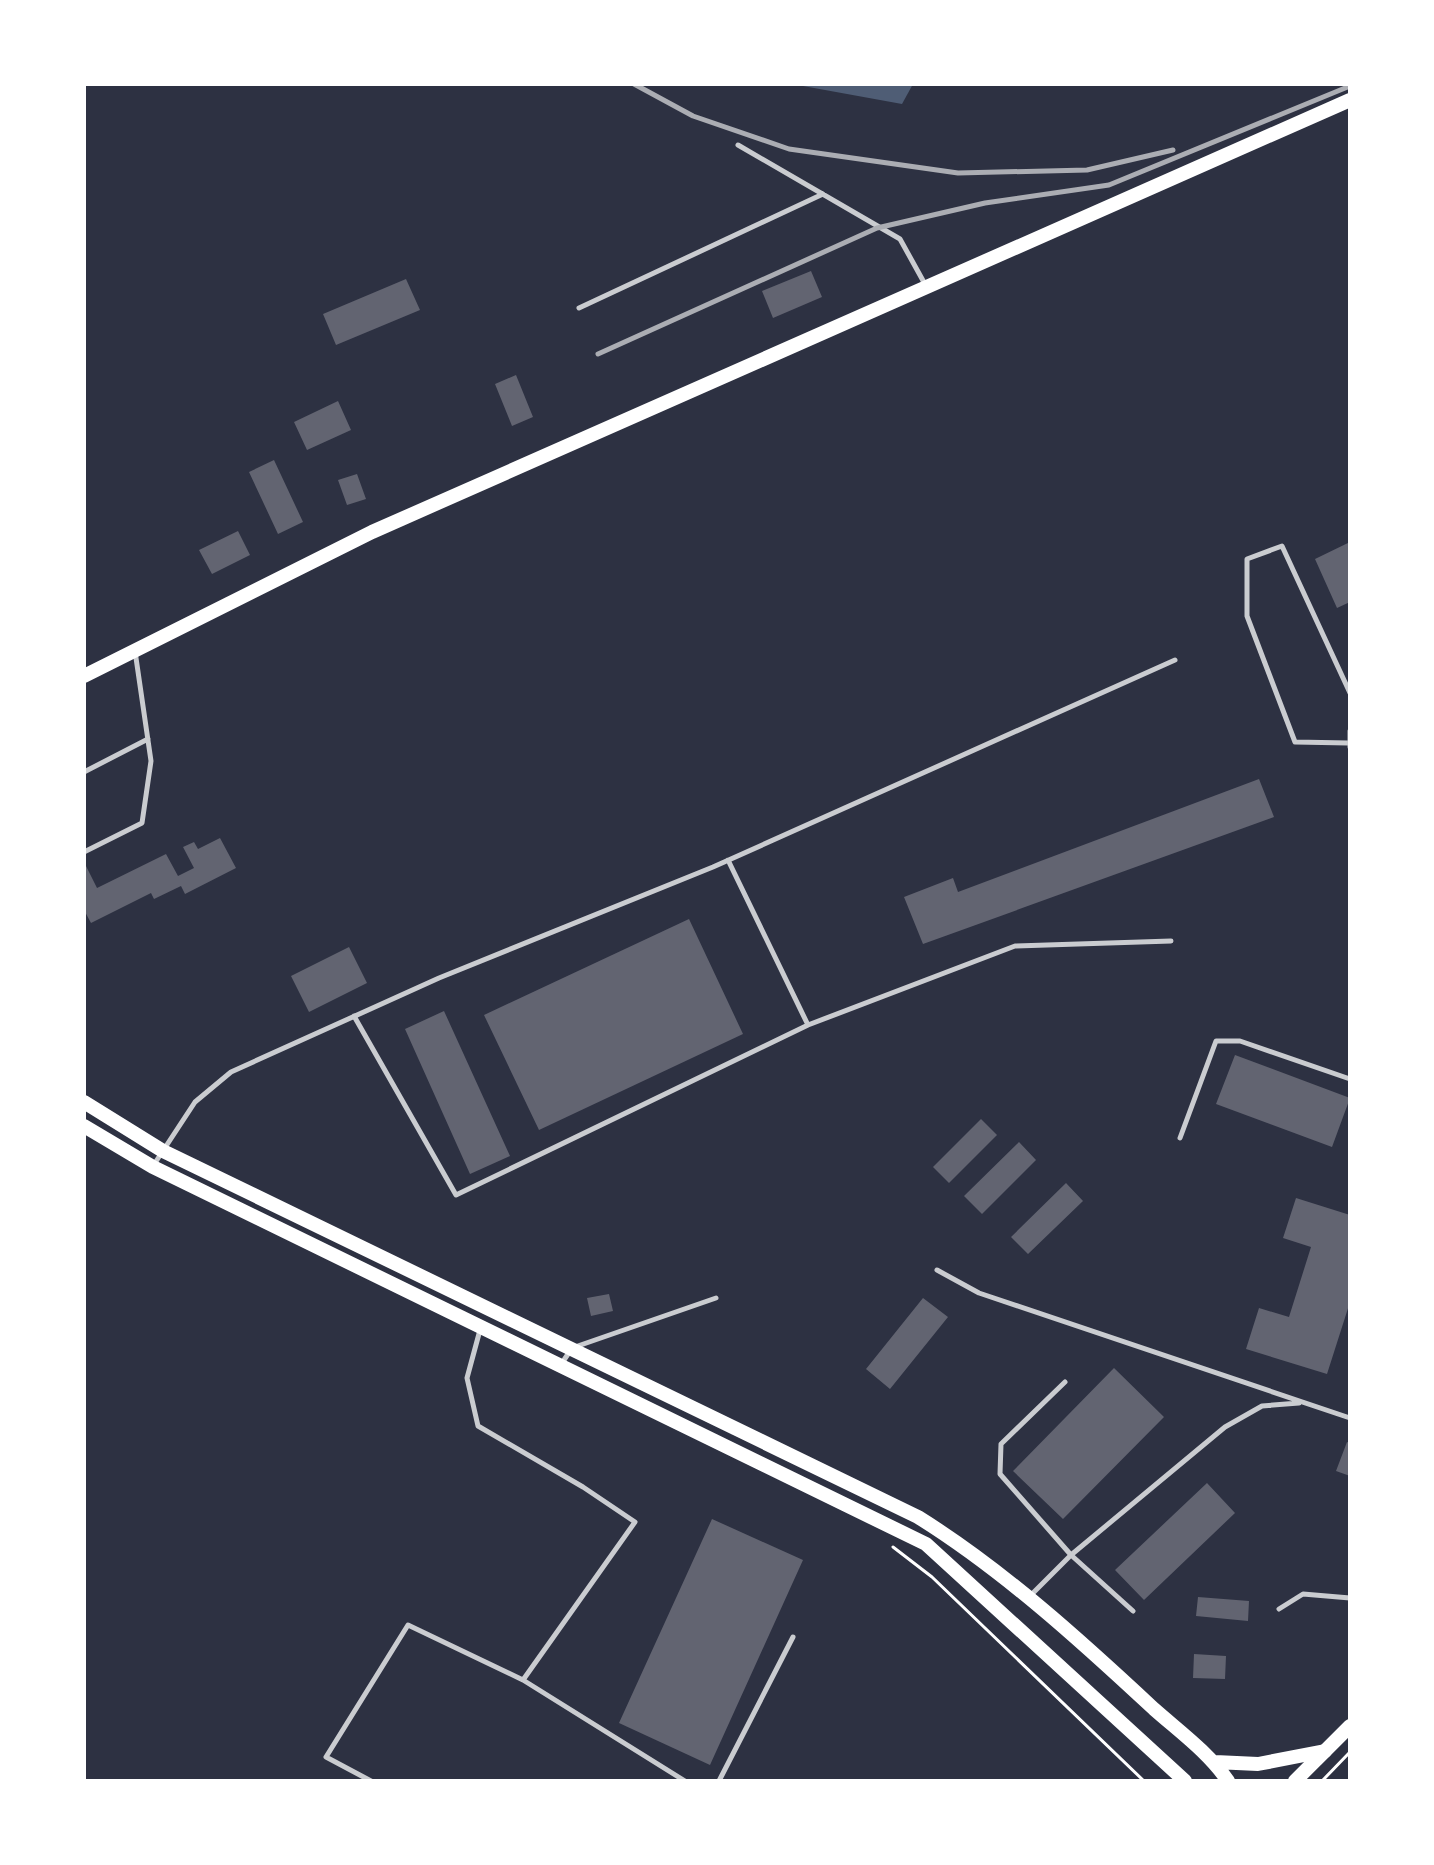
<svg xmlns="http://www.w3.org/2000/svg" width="1434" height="1865" font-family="'DM Sans',sans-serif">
  <rect width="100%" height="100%" fill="#2d3142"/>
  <path fill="#4f5d75" d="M792,84H913L902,104Z"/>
  <path fill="#626471" d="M811,271L822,297L773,318L762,291Z
    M406,279L420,310L336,345L323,314Z
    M516,375L533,417L512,426L495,384Z
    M338,401L351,430L307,450L294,422Z
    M274,460L303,522L278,534L249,472Z
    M357,474L366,499L347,505L338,480Z
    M238,531L250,555L212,574L199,550Z
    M1350,542V602L1337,608L1315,559Z
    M1259,779L1274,817L923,944L904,897L953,878L958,892Z
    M220,838L236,868L185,894L181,886L154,899L151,893L91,923L84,910V862L97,888L166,854L178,876L194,868L183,847L194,842L198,849Z
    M689,919L743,1034L539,1130L484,1015Z
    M349,947L367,983L309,1012L291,976Z
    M444,1011L510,1156L470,1174L405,1029Z
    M1235,1055L1350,1098L1332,1147L1216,1104Z
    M981,1119L997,1135L949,1183L933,1167Z
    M1019,1142L1036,1160L982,1214L964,1196Z
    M1066,1183L1083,1201L1028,1254L1011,1237Z
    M1296,1198L1350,1215V1302L1327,1374L1246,1349L1259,1308L1289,1317L1311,1247L1283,1238Z
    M609,1294L613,1311L591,1316L587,1298Z
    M923,1298L948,1317L890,1389L866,1369Z
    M1114,1368L1164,1417L1063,1519L1013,1471Z
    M1347,1442L1350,1443V1476L1336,1471Z
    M1207,1483L1235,1513L1144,1600L1115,1570Z
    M712,1519L803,1560L710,1765L619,1723Z
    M1198,1597L1249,1601L1248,1621L1196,1616Z
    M1194,1654L1226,1656L1225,1679L1193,1678Z"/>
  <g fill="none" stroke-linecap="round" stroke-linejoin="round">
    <path stroke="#fff" stroke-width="3" d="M893,1547L932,1577L1144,1781
      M1322,1781L1350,1752"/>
    <path stroke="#caccd0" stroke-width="5" d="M738,145L900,239L926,286
      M579,308L823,194
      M1350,731V747
      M1348,743L1295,742L1247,616V559L1282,546L1350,693
      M84,772L148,739
      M84,852L142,823L151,761L135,651
      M728,860L808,1025L1015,946L1171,941
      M354,1016L456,1195L808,1025
      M1180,1138L1216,1041H1240L1350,1079
      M153,1166L195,1102L231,1072L439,978L713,867L1175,660
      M937,1270L979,1293L1350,1418
      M562,1363L572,1348L716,1298
      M1030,1596L1071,1555L1000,1474L1001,1444L1065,1382
      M1279,1609L1303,1594L1350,1598
      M1133,1611L1071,1555L1225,1427L1262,1406L1299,1403
      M523,1680L685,1781
      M371,1781L326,1757L408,1625L523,1680L635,1522L583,1487L478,1426L467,1378L480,1330
      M719,1781L793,1637"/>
    <path stroke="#fff" stroke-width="14" d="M84,676L372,532L1350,100
      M84,1102L163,1151L918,1517C1003,1570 1081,1641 1154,1709C1180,1732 1208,1752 1228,1781
      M84,1126L153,1167L926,1544L1185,1781
      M1215,1762L1258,1764L1325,1751"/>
    <path stroke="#fff" stroke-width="14" d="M1295,1781L1350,1726"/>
    <path stroke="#abadb3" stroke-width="5" d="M634,84L693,116L789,149L958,173L1087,170L1173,150
      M598,354L877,228L985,203L1109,185L1350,86"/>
  </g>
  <rect width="1434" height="1865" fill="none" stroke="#ffffff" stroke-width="172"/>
</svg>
